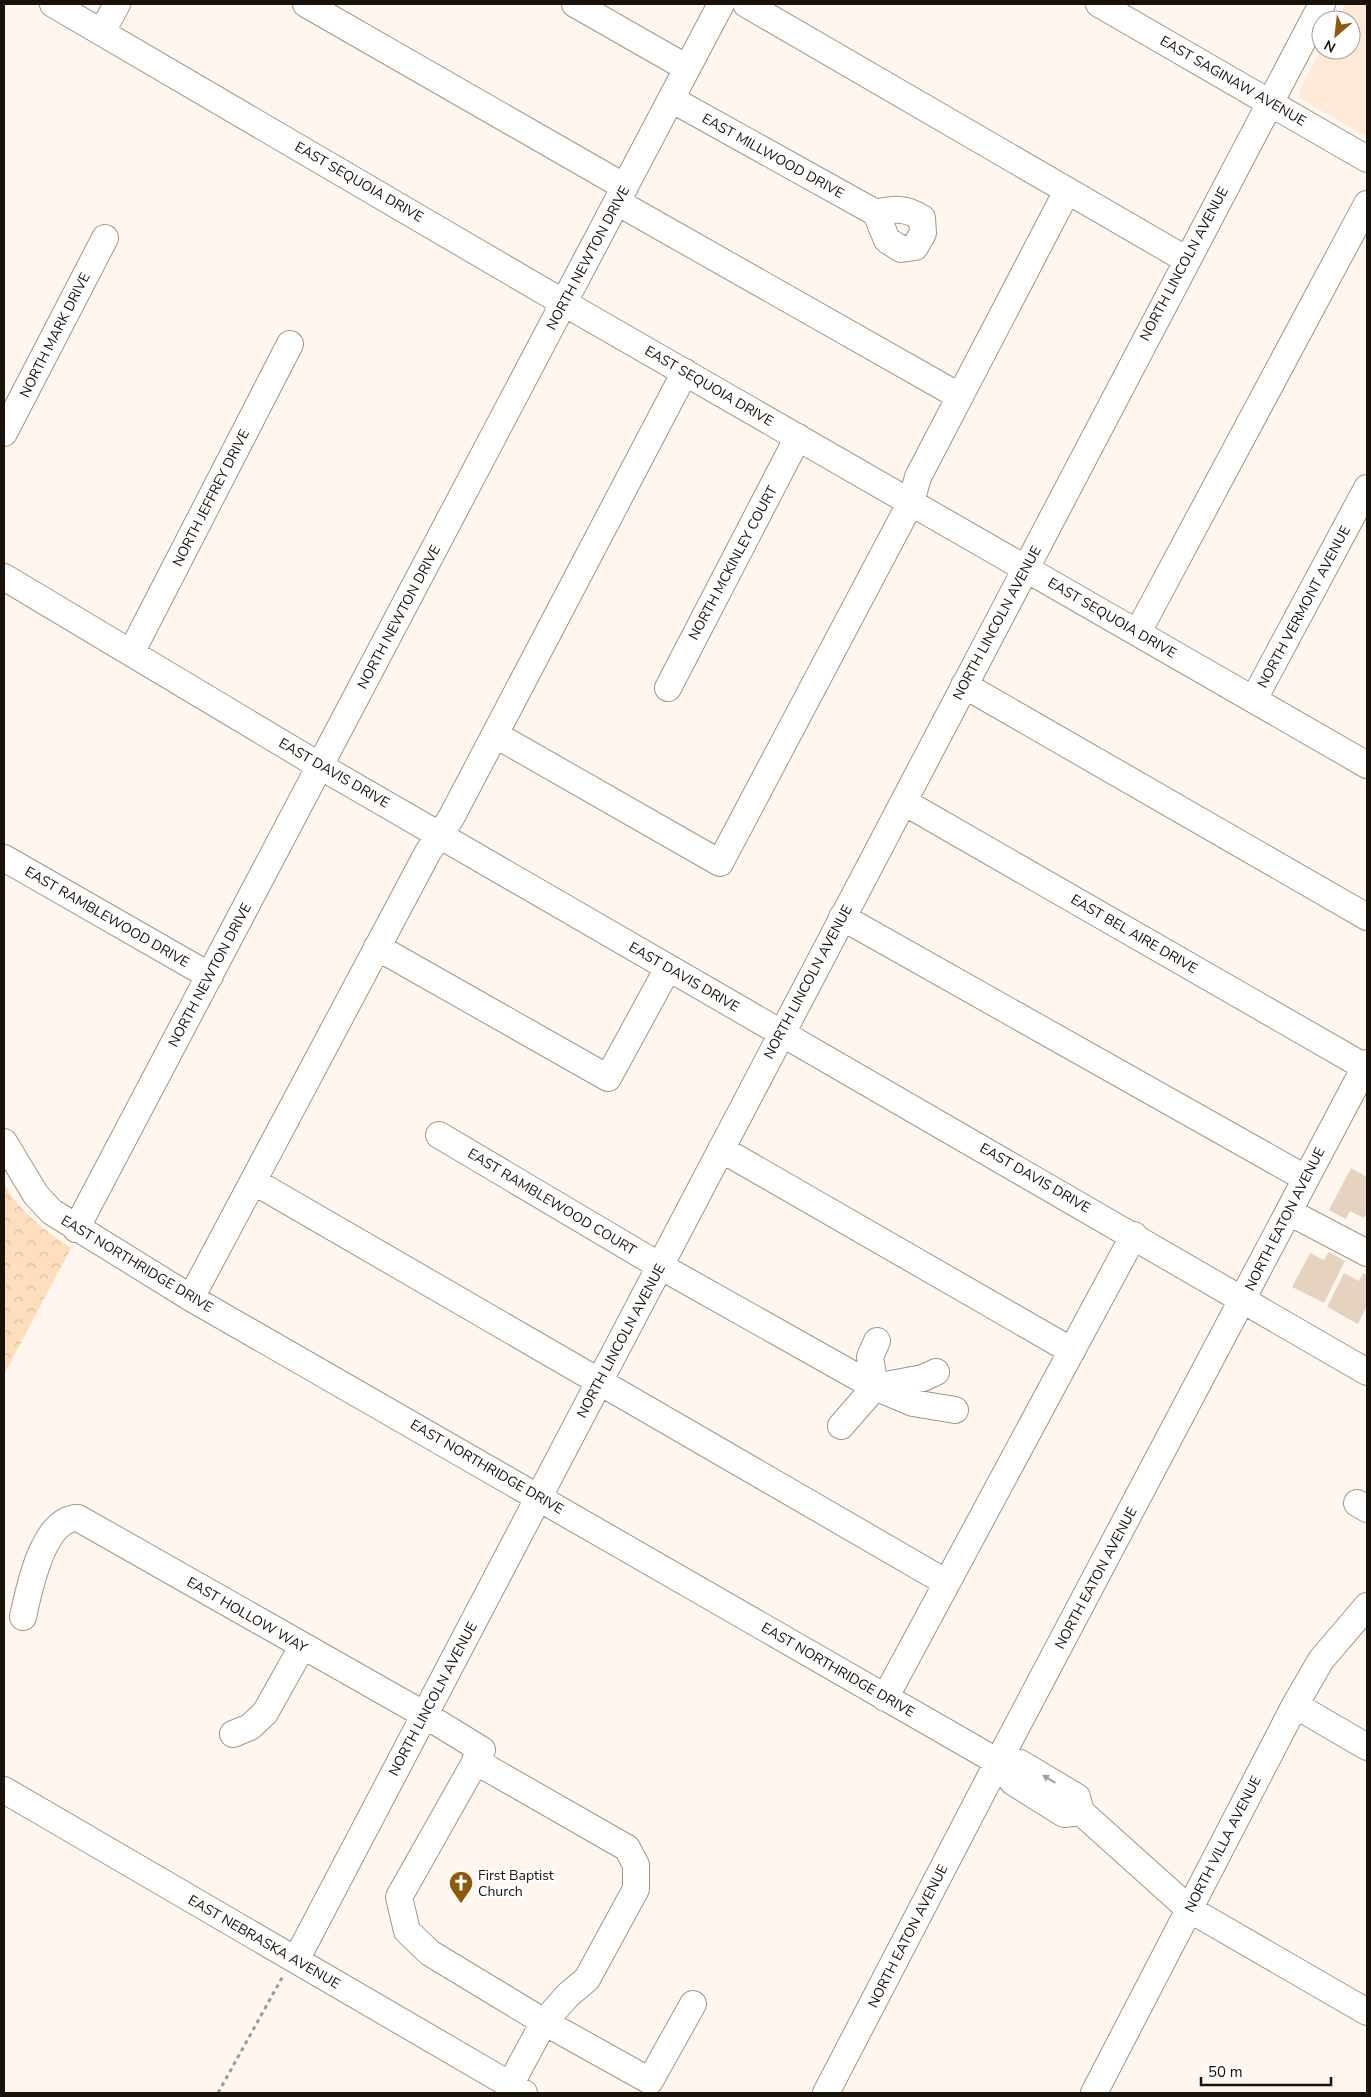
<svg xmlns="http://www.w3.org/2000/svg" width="1371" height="2097" font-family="'Nunito Sans',sans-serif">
  <defs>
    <pattern id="park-crowns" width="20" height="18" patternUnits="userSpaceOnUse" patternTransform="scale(1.25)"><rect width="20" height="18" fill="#fedfbd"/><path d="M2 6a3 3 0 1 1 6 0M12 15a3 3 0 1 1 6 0" fill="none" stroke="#d9bea1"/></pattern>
  </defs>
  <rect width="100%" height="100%" fill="#fff7ef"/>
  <path fill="#feead6" d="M1345,4H1367V137L1301,99L1299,91L1321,49L1351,50V20H1337Z"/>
  <path fill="url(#park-crowns)" d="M4,1184C20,1212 44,1230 71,1248L4,1375Z"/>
  <path fill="#e5d3bf" d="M1351,1168L1367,1177V1212L1364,1218L1350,1211L1346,1219L1329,1210Z
    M1329,1252L1345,1261L1324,1303L1292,1287L1310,1253L1324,1260Z
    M1344,1273L1359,1281L1363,1273L1367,1275V1305L1358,1324L1327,1307Z"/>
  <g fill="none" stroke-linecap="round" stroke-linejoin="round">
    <defs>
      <path id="minor" d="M53,4L564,303L1367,765
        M306,4L625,187
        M575,4L687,68
        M746,4L1187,260
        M1099,4L1367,159
        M102,32L117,4
        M671,99L876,213L887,240L901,249L915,247L923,233L922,218C906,208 894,208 876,213
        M617,202L959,396
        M4,433L105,238
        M4,577L320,766L1367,1372
        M1138,632L1367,204
        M131,653L290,344
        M964,685L1367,917
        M668,688L798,437
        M1254,699L1367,488
        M496,735L720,863L911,502L918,477L1067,191
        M904,802L1365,1067
        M4,858L210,976
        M842,917L1305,1178
        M377,947L608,1078L668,968
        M439,1135L660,1266L875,1387L913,1403L955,1410
        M4,1142L36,1195L52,1212L191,1298L998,1762L1013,1782L1064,1814L1081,1812
        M721,1149L1072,1351
        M253,1181L947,1583
        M1289,1212L1367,1253
        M76,1229L721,4
        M191,1298L428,852L451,818L685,372
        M875,1387L870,1357L877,1341
        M841,1426L875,1387L923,1378L936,1372
        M1357,1503L1367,1509
        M23,1617C29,1589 43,1518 78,1518L425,1715L482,1750L399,1897L407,1931L430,1953L544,2022L510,2085
        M885,1698L1134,1235
        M1295,1705L1367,1747
        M233,1734L250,1727L265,1713L302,1647
        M475,1761L627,1848L636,1865V1889L587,1979L568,1995L544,2022L650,2081L693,2004
        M998,1762L1020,1763L1077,1797L1081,1812L1189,1909L1367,2012
        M4,1790L524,2093
        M296,1960L1322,4
        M826,2093L998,1762L1367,1063
        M1094,2093L1295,1705L1321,1660L1367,1606"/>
    </defs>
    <use href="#minor" stroke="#a69482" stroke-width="28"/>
    <path stroke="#a09891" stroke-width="3" stroke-dasharray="4 4" stroke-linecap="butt" d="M218,2093L283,1976"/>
    <use href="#minor" stroke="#fff" stroke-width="26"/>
  </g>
  <defs><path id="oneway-solid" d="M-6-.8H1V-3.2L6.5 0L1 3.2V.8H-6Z" transform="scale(1.25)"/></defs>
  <use fill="#a3a09d" href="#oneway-solid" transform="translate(1049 1779) rotate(-149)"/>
  <defs>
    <symbol id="church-pin" viewBox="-11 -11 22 30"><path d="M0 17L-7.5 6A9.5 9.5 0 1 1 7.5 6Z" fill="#8e590b" stroke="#fff"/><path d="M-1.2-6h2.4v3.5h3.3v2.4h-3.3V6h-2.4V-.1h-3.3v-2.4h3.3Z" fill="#fff"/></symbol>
  </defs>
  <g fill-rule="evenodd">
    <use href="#church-pin" x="447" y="1869" width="28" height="38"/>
  </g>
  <g text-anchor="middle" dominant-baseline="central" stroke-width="4.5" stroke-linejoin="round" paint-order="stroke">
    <g font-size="14" fill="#19120b" stroke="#fff">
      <text transform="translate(1233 81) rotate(30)">EAST SAGINAW AVENUE</text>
      <text transform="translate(773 156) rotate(29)">EAST MILLWOOD DRIVE</text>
      <text transform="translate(359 182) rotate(30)">EAST SEQUOIA DRIVE</text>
      <text transform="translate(588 258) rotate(-62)">NORTH NEWTON DRIVE</text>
      <text transform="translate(1184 264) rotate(-62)">NORTH LINCOLN AVENUE</text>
      <text transform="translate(55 335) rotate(-63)">NORTH MARK DRIVE</text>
      <text transform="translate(709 386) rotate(30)">EAST SEQUOIA DRIVE</text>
      <text transform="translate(211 498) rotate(-63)">NORTH JEFFREY DRIVE</text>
      <text transform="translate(733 563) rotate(-62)">NORTH MCKINLEY COURT</text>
      <text transform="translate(1304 607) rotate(-62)">NORTH VERMONT AVENUE</text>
      <text transform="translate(399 617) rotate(-62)">NORTH NEWTON DRIVE</text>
      <text transform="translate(1112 618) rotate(30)">EAST SEQUOIA DRIVE</text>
      <text transform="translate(997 623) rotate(-62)">NORTH LINCOLN AVENUE</text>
      <text transform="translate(334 773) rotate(30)">EAST DAVIS DRIVE</text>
      <text transform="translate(107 917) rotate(30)">EAST RAMBLEWOOD DRIVE</text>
      <text transform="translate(1134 934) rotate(30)">EAST BEL AIRE DRIVE</text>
      <text transform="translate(210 975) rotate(-62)">NORTH NEWTON DRIVE</text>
      <text transform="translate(684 977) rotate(30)">EAST DAVIS DRIVE</text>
      <text transform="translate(808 982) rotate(-62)">NORTH LINCOLN AVENUE</text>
      <text transform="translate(1035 1178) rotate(30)">EAST DAVIS DRIVE</text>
      <text transform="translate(552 1202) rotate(31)">EAST RAMBLEWOOD COURT</text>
      <text transform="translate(1285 1219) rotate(-63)">NORTH EATON AVENUE</text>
      <text transform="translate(137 1264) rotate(31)">EAST NORTHRIDGE DRIVE</text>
      <text transform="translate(621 1341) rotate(-62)">NORTH LINCOLN AVENUE</text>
      <text transform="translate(487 1467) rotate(30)">EAST NORTHRIDGE DRIVE</text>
      <text transform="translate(1096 1578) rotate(-62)">NORTH EATON AVENUE</text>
      <text transform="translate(247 1615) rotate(30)">EAST HOLLOW WAY</text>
      <text transform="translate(838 1670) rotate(30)">EAST NORTHRIDGE DRIVE</text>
      <text transform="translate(433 1699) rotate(-62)">NORTH LINCOLN AVENUE</text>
      <text transform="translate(1223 1844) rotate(-63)">NORTH VILLA AVENUE</text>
      <text transform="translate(908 1936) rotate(-63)">NORTH EATON AVENUE</text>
      <text transform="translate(264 1942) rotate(30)">EAST NEBRASKA AVENUE</text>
    </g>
    <g font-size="14" fill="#19120b" stroke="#fff" text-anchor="start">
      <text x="478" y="1875">First Baptist<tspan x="478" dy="16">Church</tspan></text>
    </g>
  </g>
  <rect width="1371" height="2097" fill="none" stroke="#19120b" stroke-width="10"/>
  <g transform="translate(1336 35) rotate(208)"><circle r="24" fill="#ffffff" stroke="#a3a09d"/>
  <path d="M0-4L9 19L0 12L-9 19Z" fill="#8e590b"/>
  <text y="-8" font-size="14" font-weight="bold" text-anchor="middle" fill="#19120b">N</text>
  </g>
  <path d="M1201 2077v8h130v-8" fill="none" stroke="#19120b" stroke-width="2.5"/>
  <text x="1208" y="2077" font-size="15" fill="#19120b" stroke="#ffffff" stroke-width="4" paint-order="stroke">50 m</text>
</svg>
